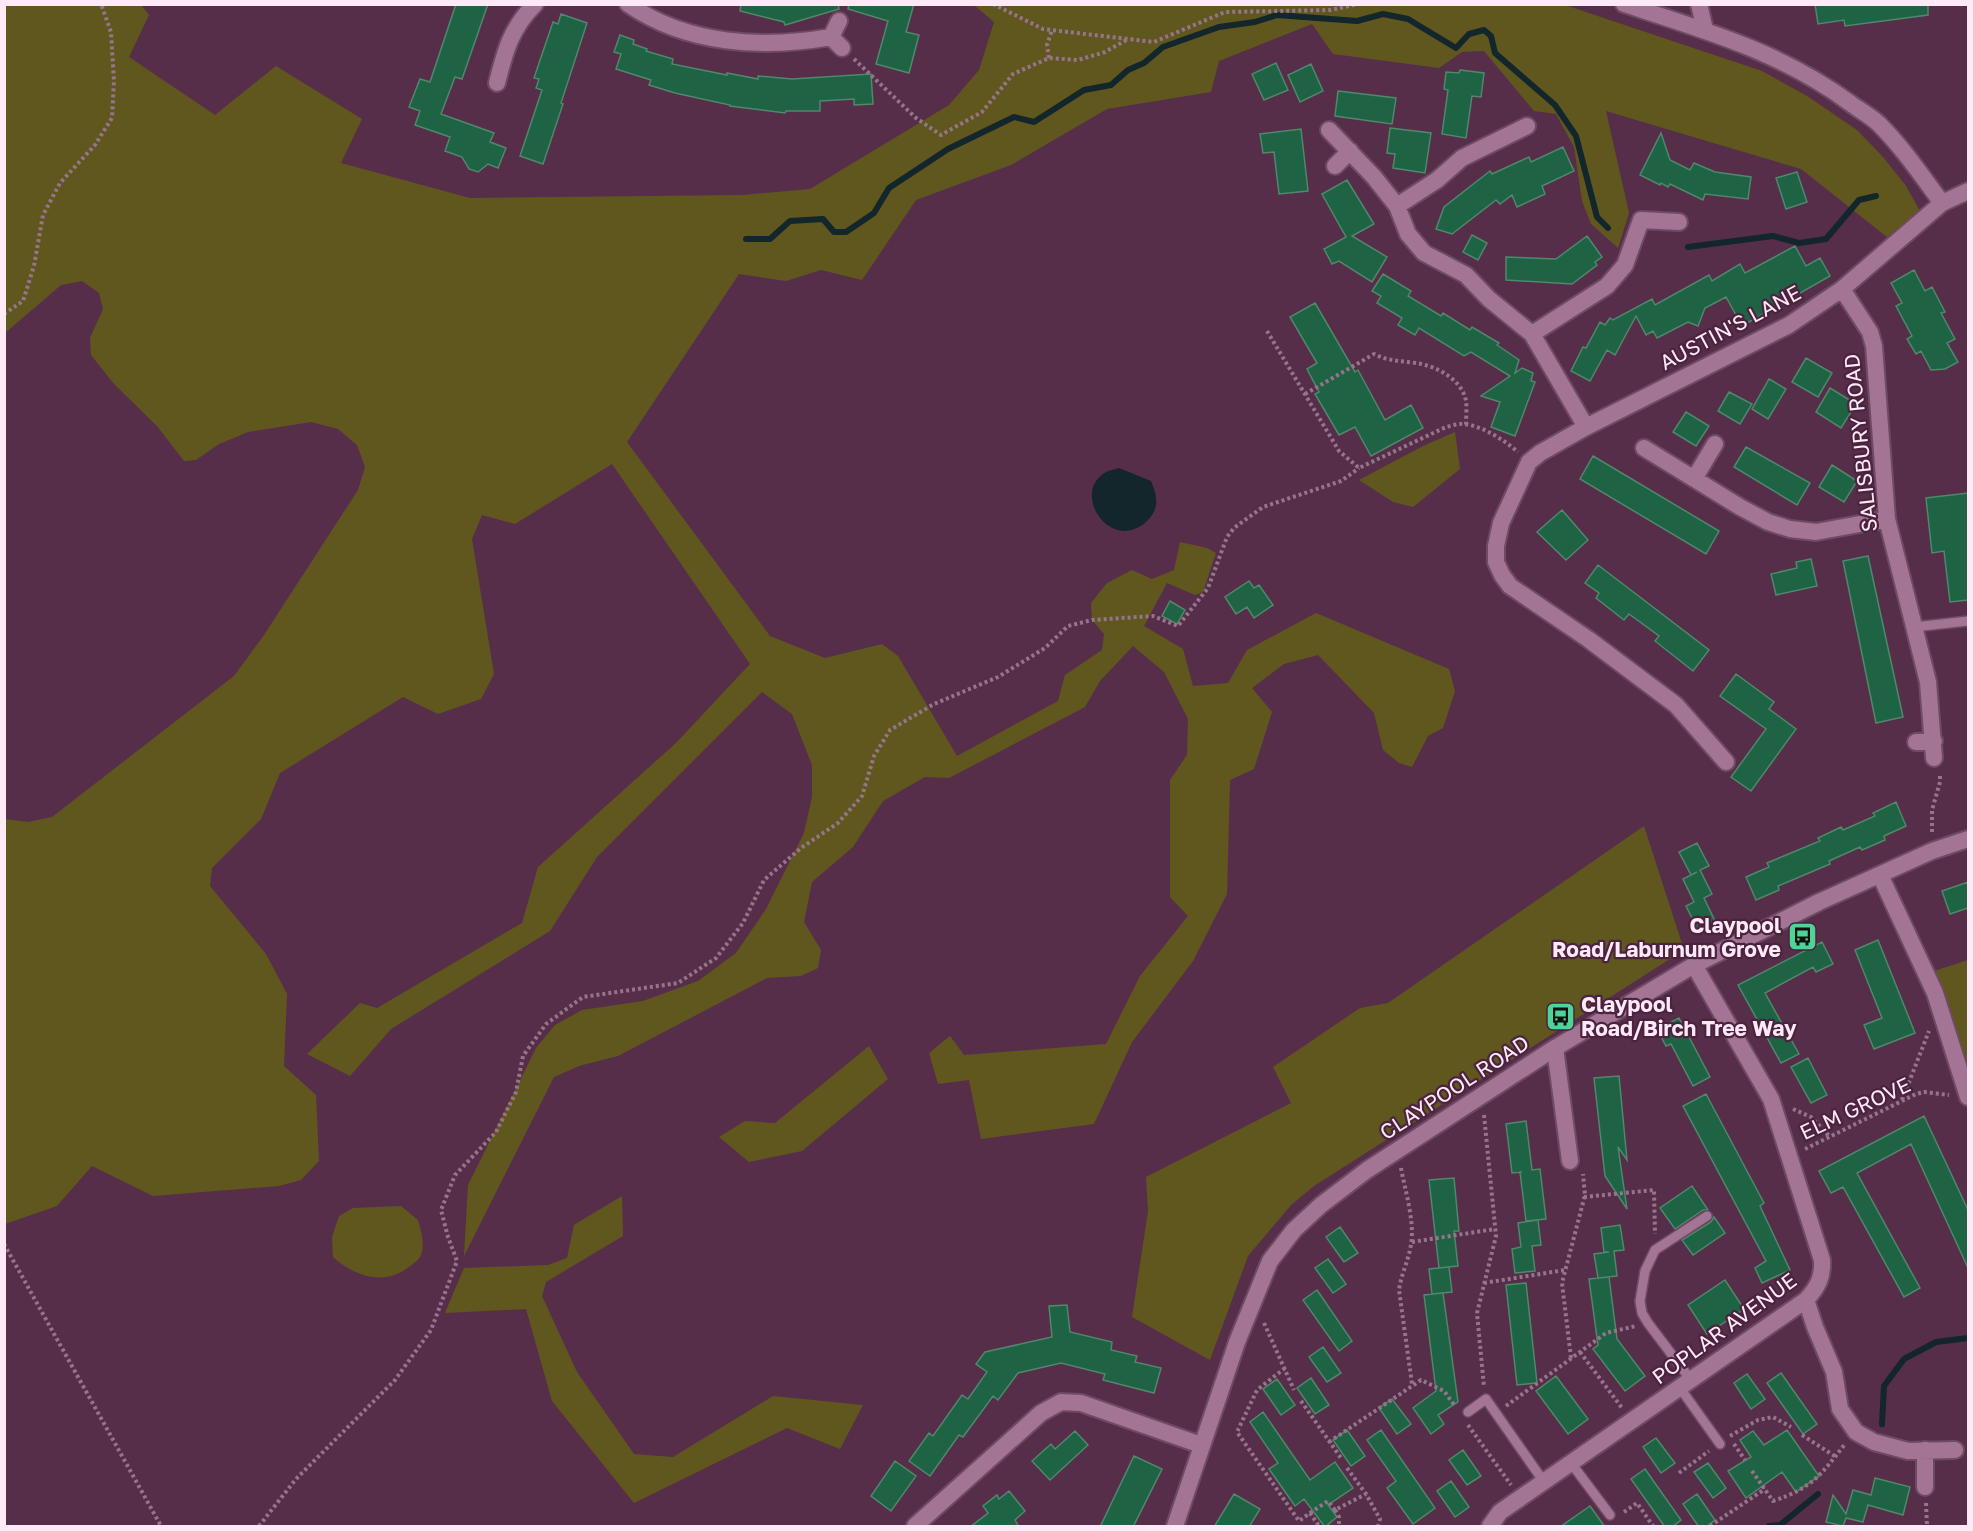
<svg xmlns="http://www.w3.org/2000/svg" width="1973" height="1531" font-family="'Golos Text',sans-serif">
  <rect width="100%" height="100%" fill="#572e4a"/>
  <path fill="#60571e" d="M26,5H141L149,15L129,57L215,115L276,66L362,119L341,163L470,198L743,195L810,189L949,105L979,70L994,22L974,5H1565L1762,71L1807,96L1857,130L1883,157L1906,186L1920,211L1887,237L1801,169L1606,111L1629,213L1618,248L1591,224L1582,201L1574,147L1556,114L1534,111L1484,51L1462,52L1439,68L1333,54L1312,24L1219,61L1211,92L1107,109L1011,165L916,200L862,280L821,270L786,281L739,274L627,442L770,636L825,658L882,644L898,656L957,756L1058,701L1065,675L1102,650L1104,634L1092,620L1091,603L1107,583L1132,570L1152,579L1174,570L1180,542L1207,548L1216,553L1203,592L1195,595L1167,583L1144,626L1183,649L1193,686L1228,683L1247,650L1316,613L1449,669L1455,691L1443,728L1428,736L1412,767L1399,763L1383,750L1374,713L1318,655L1284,664L1252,688L1272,712L1254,769L1230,780L1227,894L1193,961L1132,1042L1094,1124L981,1139L969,1080L938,1084L929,1053L950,1036L964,1055L1106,1044L1140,976L1188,916L1170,897V780L1187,755L1188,719L1164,672L1133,646L1100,681L1085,707L949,778L925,777L883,801L853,847L812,882L804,922L821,950L818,968L801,976L767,978L618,1056L579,1066L554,1077L464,1256L468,1185L536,1048L555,1025L582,1010L643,1001L698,981L736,953L766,909L804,833L812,797V765L792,714L762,692L597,857L550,931L391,1029L350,1076L307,1054L360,1003L377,1008L522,923L538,867L676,743L750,664L612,464L515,524L482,515L472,539L494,674L481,699L438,714L403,697L280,773L261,819L212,868L210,886L266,954L287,994L284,1066L316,1095L319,1161L301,1180L279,1186L153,1196L92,1166L57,1206L5,1224V819L28,822L52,817L234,676L264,635L358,490L365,467L357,445L338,429L311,422L248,432L219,444L196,460L184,461L157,426L114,384L91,355L90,338L103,309L99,293L82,281L61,285L5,333V5Z
    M1455,432L1460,469L1413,507L1393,502L1359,480L1423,446Z
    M1644,826L1684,950L1314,1186L1291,1205L1248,1256L1210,1360L1132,1317L1148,1211L1146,1177L1291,1103L1273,1067L1360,1008L1388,1003Z
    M1968,960V1075L1934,971Z
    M869,1046L888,1079L802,1151L749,1162L719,1137L745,1121L775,1123Z
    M622,1196L623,1236L546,1282L542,1296L577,1372L634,1454L673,1457L773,1396L863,1405L840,1449L787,1428L634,1503L552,1401L526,1309L445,1313L464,1268L548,1265L567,1258L574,1225Z
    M401,1206L418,1220C421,1231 426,1246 420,1257C418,1260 413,1264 410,1266C385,1287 354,1276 333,1257L332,1237L339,1216L353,1208Z"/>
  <path fill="#12262c" d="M1119,468L1151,481C1157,495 1160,508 1148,520C1112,556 1069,493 1106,472C1110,470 1115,469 1119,468Z"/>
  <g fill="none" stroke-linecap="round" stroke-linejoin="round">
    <path stroke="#12262c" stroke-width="6" d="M746,239H770L790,221L823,219L834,232H846L874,213L889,188L948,149L1014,117L1034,122L1084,90L1111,85L1128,70L1144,63L1163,47L1219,27L1255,22L1277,15L1357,21L1383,14L1408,19L1456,48L1469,34L1484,30L1491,36L1495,53L1555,105L1576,136L1597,217L1608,228
      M1688,247L1773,236L1799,243L1826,239L1859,200L1876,196
      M1882,1424L1884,1386L1904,1359L1936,1342L1968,1338
      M1769,1526L1780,1525L1818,1494"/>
  </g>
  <path fill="#1d6344" stroke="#51876b" stroke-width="1.5" d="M456,4H488L462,79L455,77L441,114L494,133L490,142L506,148L498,168L488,164L478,172L469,169L462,157L445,151L450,137L415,125L420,111L409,107L420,79L430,82Z
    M741,4H838L839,9L785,25L784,22L740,11Z
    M849,4H914L906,32L919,35L909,73L876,64L888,21L848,9Z
    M1815,4H1928V15L1845,26L1844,20L1818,24Z
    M561,14L587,23L561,103L563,104L543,164L520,156L542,90L536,88L539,79L534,78L553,22L558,24Z
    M620,35L634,40L633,44L647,49L646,51L673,59L672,64L727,75V73L758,79V76L792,79L871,74L873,104L854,105V99L820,101V111H786L785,113L730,106V105L675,93L649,85L651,80L616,69L621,54L614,52Z
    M1276,63L1288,90L1264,100L1252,74Z
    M1311,64L1323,91L1300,102L1288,75Z
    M1460,70L1484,73L1481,97L1472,96L1466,138L1442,134L1448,90L1444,89L1446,72L1459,73Z
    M1338,91L1396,98L1392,124L1335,116Z
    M1390,128L1431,133L1425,173L1393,168L1395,154L1387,153Z
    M1301,129L1308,191L1279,194L1274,152L1263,153L1260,134Z
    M1661,133L1670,160L1690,170L1694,163L1715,172L1751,177L1748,199L1705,194L1703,200L1670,184L1668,187L1661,183L1660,185L1640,175Z
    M1563,147L1574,171L1542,186L1545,194L1517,207L1512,195L1500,204L1496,200L1452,234L1436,229L1444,207L1490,171L1492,174L1529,157L1531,162Z
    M1797,172L1807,202L1786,209L1776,178Z
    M1347,180L1374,224L1352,236L1387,257L1372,282L1339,261L1332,264L1324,249L1346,237L1322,194Z
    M1472,235L1487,243L1478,260L1463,252Z
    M1587,236L1602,257L1595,262L1597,265L1572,284L1506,280V257L1556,259Z
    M1795,246L1806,266L1820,258L1830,276L1742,326L1726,297L1705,308L1698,326L1688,322L1657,338L1653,331L1646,335L1636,316L1615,355L1607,350L1590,381L1571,371L1583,347L1586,348L1600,322L1605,325L1610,318L1613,320L1652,299L1655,305L1709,275L1712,281L1740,264L1745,273Z
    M1914,270L1925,291L1932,287L1945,312L1941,313L1955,339L1947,343L1958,362L1945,369L1931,370L1921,351L1916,354L1907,339L1912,336L1896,306L1902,303L1891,283Z
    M1383,274L1411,291L1408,296L1441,316L1443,313L1470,330L1472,327L1499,343L1497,345L1519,360L1515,373L1522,368L1533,373L1531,381L1535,382L1515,436L1491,427L1500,402L1481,396L1510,376L1471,352L1464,356L1419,328L1415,335L1398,325L1402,318L1377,303L1381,296L1372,291Z
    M1315,303L1355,372L1358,370L1385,420L1411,405L1423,428L1371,456L1355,427L1339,435L1315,394L1319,392L1307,369L1317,363L1290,317Z
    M1806,358L1832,373L1818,397L1792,382Z
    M1769,379L1786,389L1768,419L1752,409Z
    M1830,388L1856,404L1841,428L1816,412Z
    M1729,392L1752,404L1740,424L1718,411Z
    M1686,412L1709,426L1696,446L1673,432Z
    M1746,447L1810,483L1797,505L1734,467Z
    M1593,456L1719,531L1706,554L1580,479Z
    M1832,465L1857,481L1844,502L1819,487Z
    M1968,493V600L1950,602L1944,551L1932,553L1926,498Z
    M1562,510L1588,540L1566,560L1537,532Z
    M1868,556L1903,717L1876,723L1843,561Z
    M1811,559L1817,586L1776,595L1771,574L1797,568L1796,562Z
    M1598,565L1709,650L1693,671L1655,641L1659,636L1629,614L1624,620L1596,598L1599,593L1585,583Z
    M1249,581L1254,588L1259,585L1273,605L1254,618L1247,607L1236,614L1225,597Z
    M1170,601L1185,610L1177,624L1162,616Z
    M1736,674L1774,702L1769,709L1796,729L1751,791L1731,777L1766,729L1720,696Z
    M1896,802L1906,826L1884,836L1885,840L1862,850L1860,847L1829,861L1830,864L1778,886L1779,890L1756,900L1746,877L1769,867L1767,863L1820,841L1818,838L1841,827L1843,830L1875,816L1873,813Z
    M1697,843L1709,866L1700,870L1712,894L1704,898L1715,921L1698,930L1686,906L1694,902L1683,879L1697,872L1691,875L1679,852Z
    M1968,882V908L1950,914L1942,891Z
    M1878,940L1915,1033L1874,1049L1864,1025L1882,1018L1855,950Z
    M1822,942L1833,964L1816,972L1813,967L1765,993L1799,1054L1781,1063L1738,985Z
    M1679,1018L1710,1077L1693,1086L1671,1044L1666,1046L1657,1029Z
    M1808,1058L1827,1095L1811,1103L1791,1067Z
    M1619,1076L1627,1160L1618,1147L1627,1209L1605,1176L1594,1078Z
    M1706,1094L1764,1203L1760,1206L1790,1270L1762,1283L1755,1268L1766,1261L1683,1106Z
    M1924,1116L1968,1210V1268L1911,1144L1857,1173L1920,1288L1904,1297L1843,1187L1831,1193L1819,1171Z
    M1526,1121L1532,1170L1540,1169L1546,1219L1526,1221L1520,1172H1522L1512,1173L1506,1124Z
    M1454,1178L1459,1231H1454L1458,1266L1439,1268L1429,1180Z
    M1692,1186L1708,1210H1703L1675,1229L1660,1208Z
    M1714,1217L1725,1233L1693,1255L1682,1240L1711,1222Z
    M1538,1220L1541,1245L1532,1246L1535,1271L1515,1273L1512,1249L1521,1247L1518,1223Z
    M1620,1225L1624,1250L1614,1251L1617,1276L1598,1278L1594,1254L1609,1252H1604L1601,1228Z
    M1340,1227L1358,1253L1344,1262L1326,1237Z
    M1328,1259L1346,1284L1333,1293L1315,1268Z
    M1449,1267L1452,1292L1432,1294L1429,1269Z
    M1609,1277L1617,1339L1645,1376L1625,1391L1593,1349L1598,1345L1589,1279Z
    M1725,1280L1744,1309L1707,1334L1688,1305Z
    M1526,1283L1537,1383L1517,1385L1506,1285Z
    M1317,1290L1352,1341L1339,1351L1303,1300Z
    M1443,1293L1458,1402L1438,1415L1444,1424L1431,1434L1413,1408L1436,1391L1424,1295Z
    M1067,1305L1070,1332L1112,1342L1111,1350L1137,1356L1135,1362L1161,1368L1154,1393L1103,1380L1105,1374L1061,1363L1018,1373L998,1400L993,1396L963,1437L959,1435L930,1476L909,1461L929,1433L933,1436L962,1395L968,1399L987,1372L976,1364L985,1352L1052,1337L1049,1306Z
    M1323,1347L1341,1373L1327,1382L1309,1357Z
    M1781,1373L1817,1424L1803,1434L1767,1383Z
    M1747,1374L1765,1399L1751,1409L1734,1383Z
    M1556,1376L1588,1419L1568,1434L1536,1391Z
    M1311,1378L1329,1405L1315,1414L1297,1388Z
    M1277,1379L1295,1405L1281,1415L1263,1389Z
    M1392,1399L1411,1424L1397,1434L1379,1408Z
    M1263,1412L1310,1480L1335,1462L1353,1488L1328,1505L1337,1517L1325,1527L1304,1499L1295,1506L1269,1469L1278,1463L1250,1422Z
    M1347,1430L1365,1456L1351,1466L1333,1440Z
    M1381,1430L1435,1508L1413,1524L1387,1488L1396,1481L1367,1440Z
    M1787,1430L1819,1476L1796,1492L1782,1472L1746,1498L1728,1471L1751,1457L1740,1440L1753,1431L1764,1445Z
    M1075,1431L1088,1445L1050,1480L1032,1461L1051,1444L1055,1449Z
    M1656,1438L1675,1463L1661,1473L1643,1447Z
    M1463,1450L1481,1476L1467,1485L1449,1460Z
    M1134,1456L1162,1469L1133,1527H1100Z
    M895,1461L916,1476L891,1511L871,1496Z
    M1708,1463L1726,1488L1713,1498L1694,1472Z
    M1645,1469L1681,1520L1672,1527H1665L1631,1479Z
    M1875,1478L1910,1487L1903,1515L1868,1505L1863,1522L1846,1518L1843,1526L1826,1522L1833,1495L1846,1514L1853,1490L1871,1495Z
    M1451,1481L1469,1507L1455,1517L1437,1491Z
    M1009,1491L1025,1511L1015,1520L1019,1527H970L988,1513L983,1506L997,1495L999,1499Z
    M1234,1494L1260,1509L1249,1527H1214Z
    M1697,1494L1715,1520L1706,1527H1699L1683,1504Z
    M1590,1506L1605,1527H1560Z"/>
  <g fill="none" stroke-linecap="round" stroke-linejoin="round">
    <defs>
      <path id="service" d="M1914,627L1968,621
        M1691,1380L1648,1323L1642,1313L1640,1301L1645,1271L1655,1250L1707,1216
        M1680,1388L1720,1444
        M1468,1412L1486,1399L1544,1482
        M1571,1463L1610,1515"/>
      <path id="minor" d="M628,4C687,45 763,49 831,37
        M1624,4C1704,30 1781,52 1850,103C1859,110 1871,116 1879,124C1903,148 1922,176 1942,203
        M1699,4L1705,30
        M839,21L831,37L842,48
        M497,83C505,51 511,28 535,4
        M1329,130L1374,177L1397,206L1408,234L1424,253L1466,275L1489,299L1532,334L1586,427
        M1335,166L1350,151
        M1397,206L1437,180L1462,158L1527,126
        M1842,289L1870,332L1874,346L1887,519L1928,682L1934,758
        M1532,334L1607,286L1625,265L1641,220L1679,222
        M1644,448L1740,507L1768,522L1790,529L1816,532L1887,519
        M1694,479L1715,444
        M1916,742L1934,741
        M1726,762L1676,705L1588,639L1510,586L1502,575L1496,562V546L1501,523L1529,462L1540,453L1586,427L1789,325L1842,289L1942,203L1968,191
        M1880,875L1935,993L1968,1097
        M1555,1048L1570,1161
        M1806,1300L1815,1327L1834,1372L1840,1409L1856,1432L1874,1442L1908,1451L1955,1450
        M1925,1487V1450
        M915,1526L1041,1413L1061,1402L1081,1403L1201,1445
        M1490,1526L1500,1512L1806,1300C1818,1287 1823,1277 1822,1260L1771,1099L1694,965"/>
      <path id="tertiary" d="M1175,1526L1237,1342L1270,1261L1294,1230L1321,1205L1367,1170L1555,1048L1694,965L1819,902L1932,851L1968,839"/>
    </defs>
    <use href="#service" stroke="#6e4b63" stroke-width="12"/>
    <use href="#minor" stroke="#6e4b63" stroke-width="20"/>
    <use href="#tertiary" stroke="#6e4b63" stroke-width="20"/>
    <path stroke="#96758b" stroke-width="4" stroke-dasharray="3 3" stroke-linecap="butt" d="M993,4L1043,29L1154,42L1225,12L1331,10L1358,4
      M1049,58L1047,45L1052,30
      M854,59L916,118L941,135L982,112L1013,74L1049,58L1078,60L1105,52L1128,39
      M4,314L23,301L34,266L43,215L60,183L95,145L112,118L114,81L111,32L101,4
      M1267,331L1339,451L1359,468L1446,427C1451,426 1456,424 1461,424C1480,424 1504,440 1518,452
      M1305,394L1374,354C1388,361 1401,361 1416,363C1436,366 1462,379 1466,401C1467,408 1466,418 1466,425
      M1932,832V810L1940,782V775
      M1902,1100L1929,1031
      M1793,1109L1811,1117L1830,1137
      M1484,1115L1496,1236L1477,1313L1484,1387
      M1805,1149L1916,1094L1924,1092L1949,1095
      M1401,1168C1405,1190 1415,1222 1411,1244C1409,1260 1401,1274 1399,1290L1412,1384
      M1584,1197L1654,1190L1655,1234
      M1412,1242L1495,1229
      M4,1244L161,1526
      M1484,1283L1565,1270
      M1264,1323L1294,1390
      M1580,1352L1622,1408
      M1571,1358L1562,1283L1585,1195L1583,1174
      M1285,1368L1257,1390L1237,1432L1299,1521L1310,1513L1319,1526
      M1301,1401L1341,1458
      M1506,1406L1606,1333L1636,1326
      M1468,1425L1511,1485
      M1802,1435L1836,1457
      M1730,1436L1758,1420L1773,1417L1791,1427
      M1329,1442L1421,1380L1444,1391L1455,1406
      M1734,1444L1745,1460
      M1347,1468L1366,1494L1380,1519L1378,1526
      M1752,1471L1773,1501C1812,1488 1821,1475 1845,1444
      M1679,1473L1709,1451
      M1926,1503L1927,1526
      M1335,1510L1339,1517V1526
      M1624,1512L1637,1503L1653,1526
      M1310,1513L1328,1501L1335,1510L1366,1494
      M259,1526L296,1479L395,1380L431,1330L457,1261L448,1237L441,1210L455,1175L496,1132L516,1092L523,1056L546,1024L583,997L678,983L716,958L743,923L764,880L801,848L838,823L862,796L874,756L890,730L934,704L998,677L1045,648L1068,626L1092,620L1153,616L1178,626L1208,588L1227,537L1234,528L1263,507L1341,481L1359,468
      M1710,1526L1765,1489"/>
    <use href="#service" stroke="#a37493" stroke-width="9"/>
    <use href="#minor" stroke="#a37493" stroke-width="16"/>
    <use href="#tertiary" stroke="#a37493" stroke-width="16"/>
  </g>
  <defs>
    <symbol id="bus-square" viewBox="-11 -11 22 22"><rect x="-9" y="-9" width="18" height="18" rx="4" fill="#50d398" stroke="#4c233f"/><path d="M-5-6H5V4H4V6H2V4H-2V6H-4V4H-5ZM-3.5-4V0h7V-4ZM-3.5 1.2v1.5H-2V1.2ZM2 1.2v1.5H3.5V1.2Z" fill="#111"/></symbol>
  </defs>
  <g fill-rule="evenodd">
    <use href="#bus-square" x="1786" y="920" width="33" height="33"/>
    <use href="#bus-square" x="1544" y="1000" width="33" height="33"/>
  </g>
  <g text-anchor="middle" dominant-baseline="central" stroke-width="4.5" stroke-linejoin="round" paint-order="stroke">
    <g font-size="21" fill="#fee9f6" stroke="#4c233f">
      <text transform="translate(1730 327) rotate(-28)">AUSTIN'S LANE</text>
      <text transform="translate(1860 443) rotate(-96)">SALISBURY ROAD</text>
      <text transform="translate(1454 1087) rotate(-33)">CLAYPOOL ROAD</text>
      <text transform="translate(1855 1108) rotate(-25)">ELM GROVE</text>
      <text transform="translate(1724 1328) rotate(-36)">POPLAR AVENUE</text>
    </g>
    <g font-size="21" font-weight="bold" fill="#fee9f6" stroke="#4c233f" text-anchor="end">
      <text x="1781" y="925">Claypool<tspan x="1781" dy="24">Road/Laburnum Grove</tspan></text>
      <text x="1581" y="1004" text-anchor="start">Claypool<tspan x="1581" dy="24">Road/Birch Tree Way</tspan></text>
    </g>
  </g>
  <rect width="1973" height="1531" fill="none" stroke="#fee9f6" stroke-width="12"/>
</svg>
